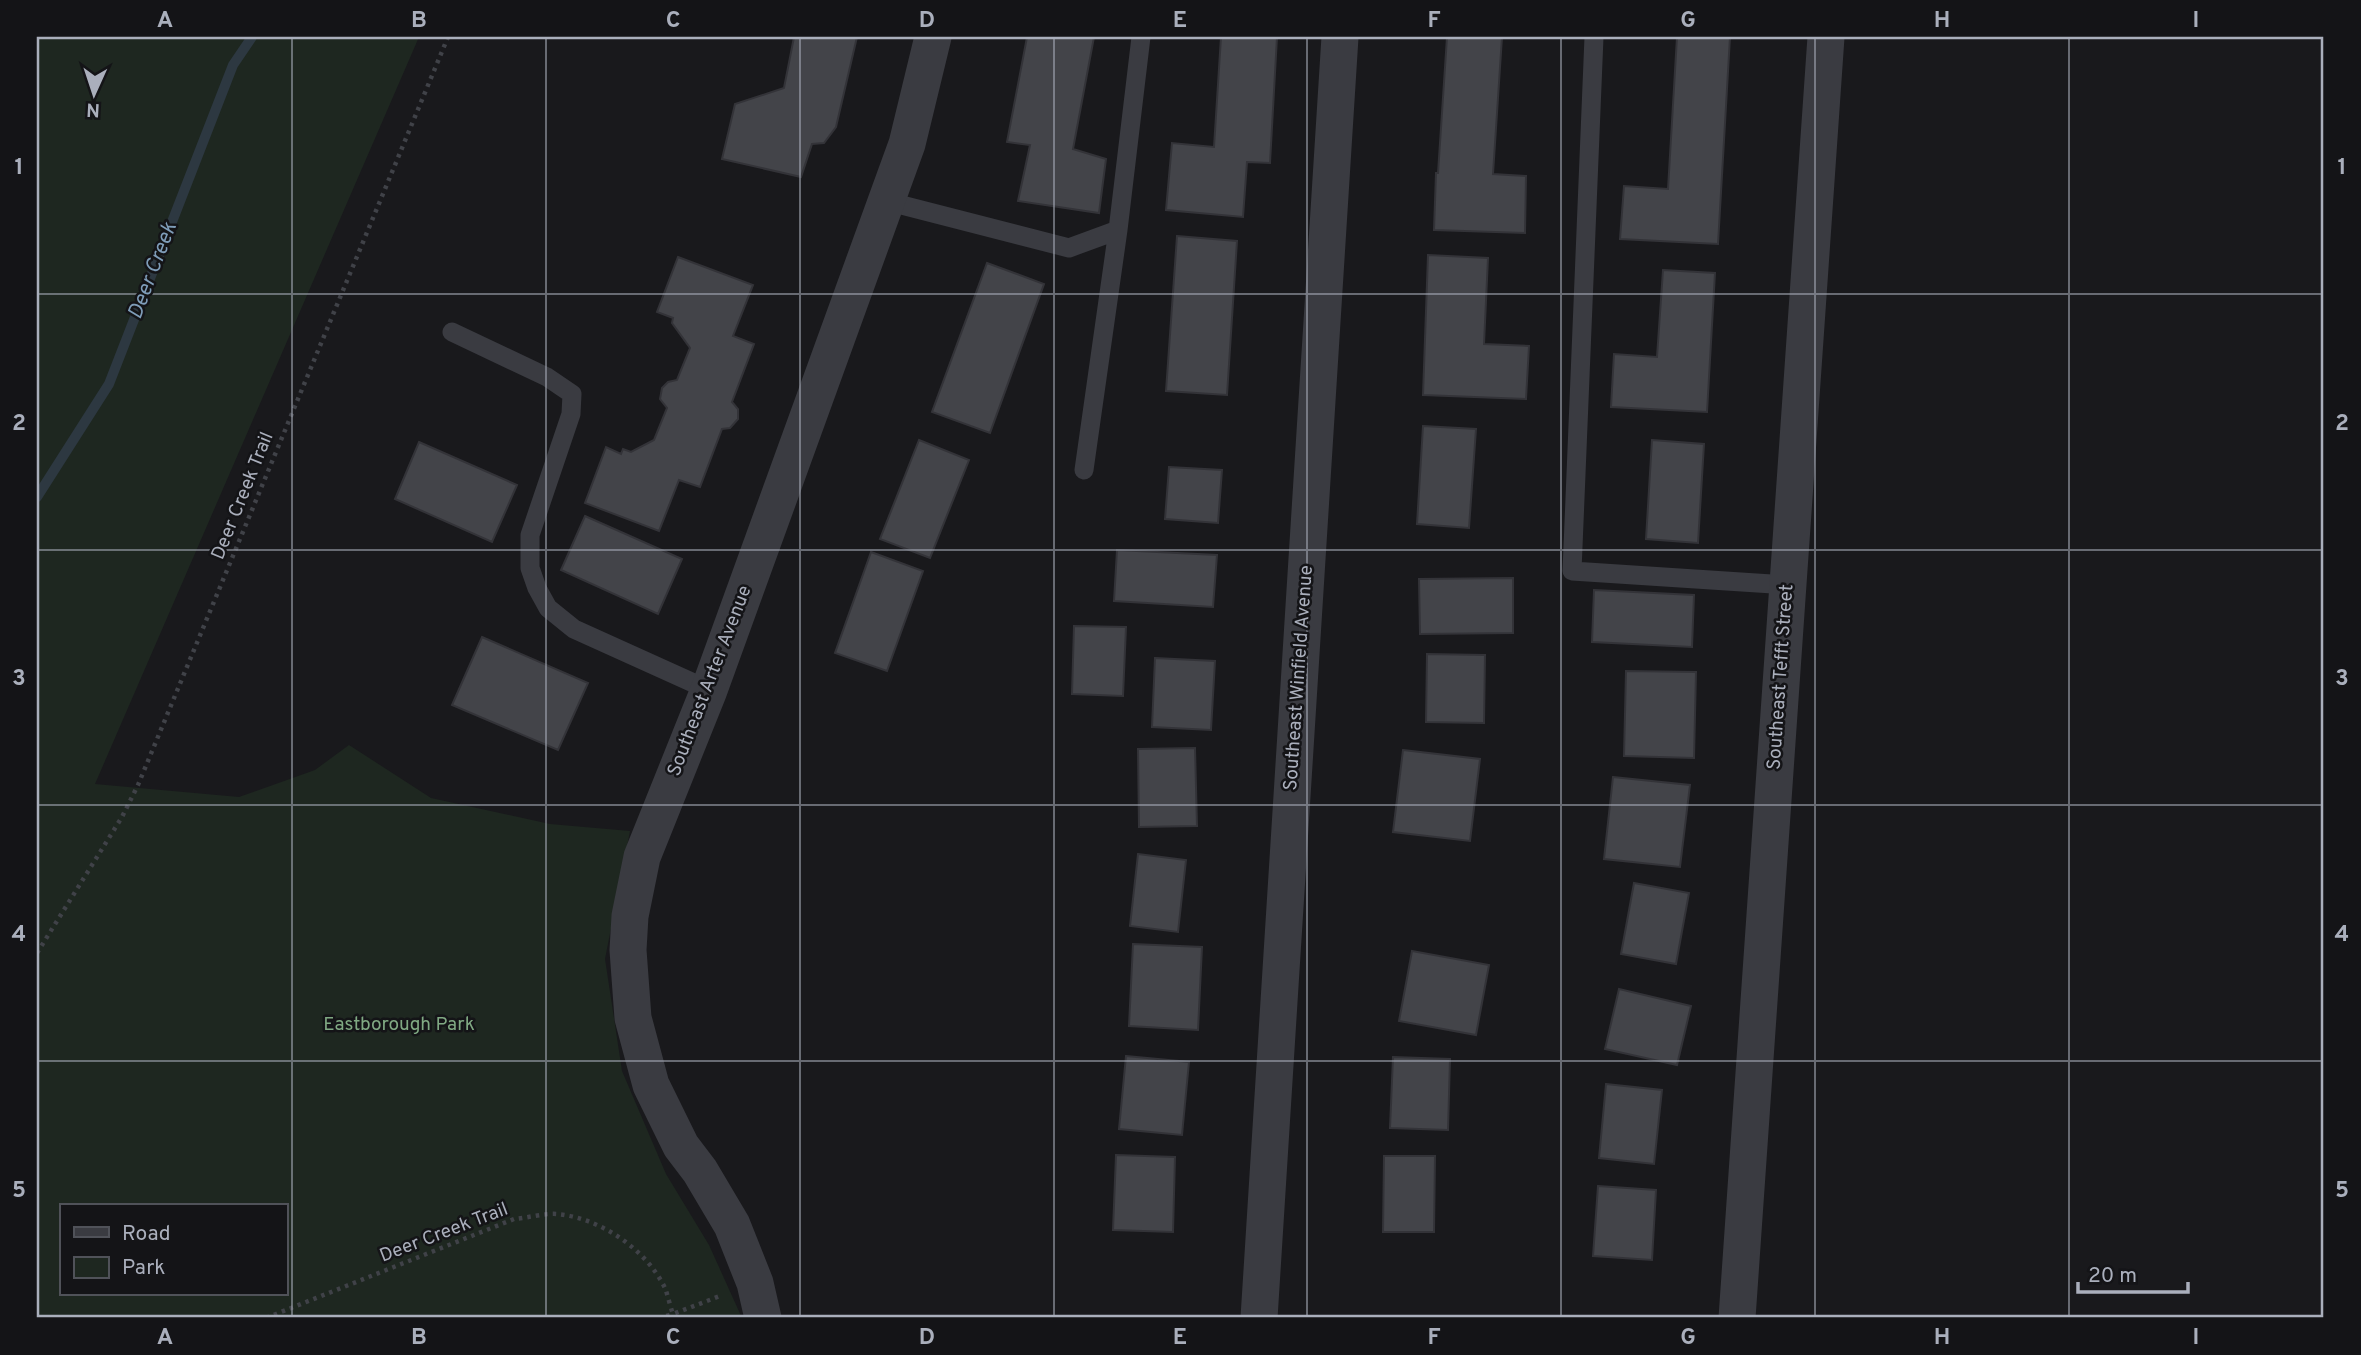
<svg xmlns="http://www.w3.org/2000/svg" width="2361" height="1355" font-family="Overpass,sans-serif">
  <rect width="100%" height="100%" fill="#19191c"/>
  <path fill="#1e2720" fill-rule="evenodd" d="M37,37H419L95,784L239,797L315,770L349,745L431,798L550,824L630,831L605,959L622,1071L666,1174L709,1245L742,1318H37ZM61,1206H285V1294H61Z"/>
  <g fill="none" stroke-linecap="round" stroke-linejoin="round">
    <path stroke="#2d3841" stroke-width="10" d="M37,497L109,384L233,65L252,37"/>
  </g>
  <path fill="#434449" stroke="#333338" stroke-width="2" d="M794,37H857L836,127L824,143L812,144L801,177L722,159L735,104L784,88Z
    M1027,37H1094L1073,149L1106,159L1099,213L1018,201L1030,145L1007,142Z
    M1221,37H1277L1270,163L1247,162L1243,217L1166,210L1172,143L1214,147Z
    M1447,37H1502L1493,174L1526,176L1525,233L1434,230L1436,173H1438Z
    M1677,37H1730L1718,244L1620,239L1624,186L1668,189Z
    M1177,236L1237,241L1227,395L1166,391Z
    M1428,255L1488,258L1484,344L1529,346L1526,399L1423,395Z
    M678,257L753,285L733,336L754,344L732,402L738,409V419L730,428L722,429L700,487L679,480L659,531L585,503L606,447L621,454L623,449L631,452L654,440L667,408L660,399L662,388L668,382L677,380L690,348L672,323L673,318L657,312Z
    M987,263L1044,284L990,433L932,412Z
    M1663,270L1715,273L1707,412L1611,407L1614,354L1657,357Z
    M1423,426L1476,429L1469,528L1417,524Z
    M919,440L969,460L930,558L880,539Z
    M1652,440L1704,444L1698,543L1646,539Z
    M419,442L517,485L492,542L395,499Z
    M1169,467L1222,470L1218,523L1165,519Z
    M585,516L682,559L658,614L561,570Z
    M1117,550L1217,555L1213,607L1114,601Z
    M871,552L923,571L887,671L835,653Z
    M1513,578V633L1420,634L1419,579Z
    M1594,590L1694,595L1692,647L1592,642Z
    M1074,626L1126,627L1123,696L1072,694Z
    M482,637L588,683L558,750L452,705Z
    M1427,654L1485,655L1484,723L1426,722Z
    M1155,658L1215,661L1211,730L1152,727Z
    M1626,671L1696,672L1694,758L1624,756Z
    M1195,748L1197,826L1139,827L1138,749Z
    M1403,750L1480,759L1470,841L1393,832Z
    M1613,777L1690,785L1680,867L1604,859Z
    M1138,854L1186,860L1178,932L1130,926Z
    M1634,883L1689,893L1676,964L1621,954Z
    M1133,944L1202,947L1198,1030L1129,1026Z
    M1412,951L1489,965L1476,1035L1399,1021Z
    M1619,989L1691,1006L1677,1065L1605,1049Z
    M1126,1056L1189,1062L1182,1135L1119,1129Z
    M1393,1057L1450,1059L1448,1130L1390,1128Z
    M1606,1084L1662,1090L1654,1164L1599,1158Z
    M1116,1155L1175,1157L1173,1232L1113,1230Z
    M1384,1156H1435L1434,1232H1383Z
    M1598,1186L1656,1190L1652,1260L1593,1256Z"/>
  <g fill="none" stroke-linecap="round" stroke-linejoin="round">
    <path stroke="#404248" stroke-width="4.5" stroke-dasharray="3.5 5" stroke-linecap="butt" d="M37,953L122,817L138,785L448,37
      M266,1318L514,1219C527,1218 544,1213 557,1214C600,1218 646,1249 665,1288C668,1296 670,1306 673,1314L720,1296
      M658,1318L673,1314"/>
    <path stroke="#3a3b41" stroke-width="19" d="M1594,37L1572,571L1787,585
      M886,201L1069,248L1118,230L1141,37
      M452,332L547,377L572,394L571,414L530,535V568L537,588L548,608L574,629L709,690
      M1084,470L1118,230"/>
    <path stroke="#3a3b41" stroke-width="37" d="M763,1318L755,1283L732,1225L700,1171L681,1146L651,1085L633,1018L628,950L630,916L642,857L709,690L907,144L933,37
      M1259,1318L1340,37
      M1737,1318L1826,37"/>
  </g>
  <path fill="none" stroke="#aaafbc" stroke-width="2" stroke-opacity="0.55" d="M292,37V1318M546,37V1318M800,37V1318M1054,37V1318M1307,37V1318M1561,37V1318M1815,37V1318M2069,37V1318M37,294H2324M37,550H2324M37,805H2324M37,1061H2324"/>
  <g text-anchor="middle" dominant-baseline="central" stroke-width="5" stroke-linejoin="round" paint-order="stroke">
    <g font-size="19" fill="#aaafbc" stroke="#141417">
      <text transform="translate(243 496) rotate(-68)">Deer Creek Trail</text>
      <text transform="translate(1781 677) rotate(-86)">Southeast Tefft Street</text>
      <text transform="translate(1299 678) rotate(-86)">Southeast Winfield Avenue</text>
      <text transform="translate(710 681) rotate(-69)">Southeast Arter Avenue</text>
      <text transform="translate(444 1233) rotate(-21)">Deer Creek Trail</text>
    </g>
    <g font-size="19" fill="#80a983" stroke="#141417">
      <text x="399" y="1025">Eastborough Park</text>
    </g>
    <g font-size="21" font-style="italic" fill="#7f9db9" stroke="#141417">
      <text transform="translate(153 271) rotate(-69)">Deer Creek</text>
    </g>
  </g>
  <rect width="2361" height="1355" fill="none" stroke="#141417" stroke-width="77"/>
  <rect x="60" y="1204" width="228" height="91" fill="#141417" stroke="#505259" stroke-width="2"/>
  <rect x="74" y="1227" width="35" height="10" fill="#3a3b41" stroke="#505259" stroke-width="2"/>
  <text x="122" y="1240" font-size="21" fill="#aaafbc">Road</text>
  <rect x="74" y="1257" width="35" height="21" fill="#1e2720" stroke="#505259" stroke-width="2"/>
  <text x="122" y="1274" font-size="21" fill="#aaafbc">Park</text>
  <g transform="translate(94 94) rotate(183)" stroke="#141417" stroke-width="5" paint-order="stroke">
  <path d="M0-5L12 26L0 18L-12 26Z" fill="#aaafbc"/>
  <text y="-10" font-size="19" font-weight="bold" text-anchor="middle" fill="#aaafbc">N</text>
  </g>
  <path d="M2078 1282v10h110v-10" fill="none" stroke="#aaafbc" stroke-width="3.5"/>
  <text x="2088" y="1282" font-size="21" fill="#aaafbc" stroke="#141417" stroke-width="5" paint-order="stroke">20 m</text>
  <rect x="38" y="38" width="2284" height="1278" fill="none" stroke="#aaafbc" stroke-width="2.5"/>
  <g font-size="23" text-anchor="middle" font-weight="bold" fill="#aaafbc">
    <text x="165" y="27">A</text>
    <text x="419" y="27">B</text>
    <text x="673" y="27">C</text>
    <text x="927" y="27">D</text>
    <text x="1180" y="27">E</text>
    <text x="1434" y="27">F</text>
    <text x="1688" y="27">G</text>
    <text x="1942" y="27">H</text>
    <text x="2196" y="27">I</text>
    <text x="19" y="174">1</text>
    <text x="2342" y="174">1</text>
    <text x="19" y="430">2</text>
    <text x="2342" y="430">2</text>
    <text x="19" y="685">3</text>
    <text x="2342" y="685">3</text>
    <text x="19" y="941">4</text>
    <text x="2342" y="941">4</text>
    <text x="19" y="1197">5</text>
    <text x="2342" y="1197">5</text>
    <text x="165" y="1344">A</text>
    <text x="419" y="1344">B</text>
    <text x="673" y="1344">C</text>
    <text x="927" y="1344">D</text>
    <text x="1180" y="1344">E</text>
    <text x="1434" y="1344">F</text>
    <text x="1688" y="1344">G</text>
    <text x="1942" y="1344">H</text>
    <text x="2196" y="1344">I</text>
  </g>
</svg>
